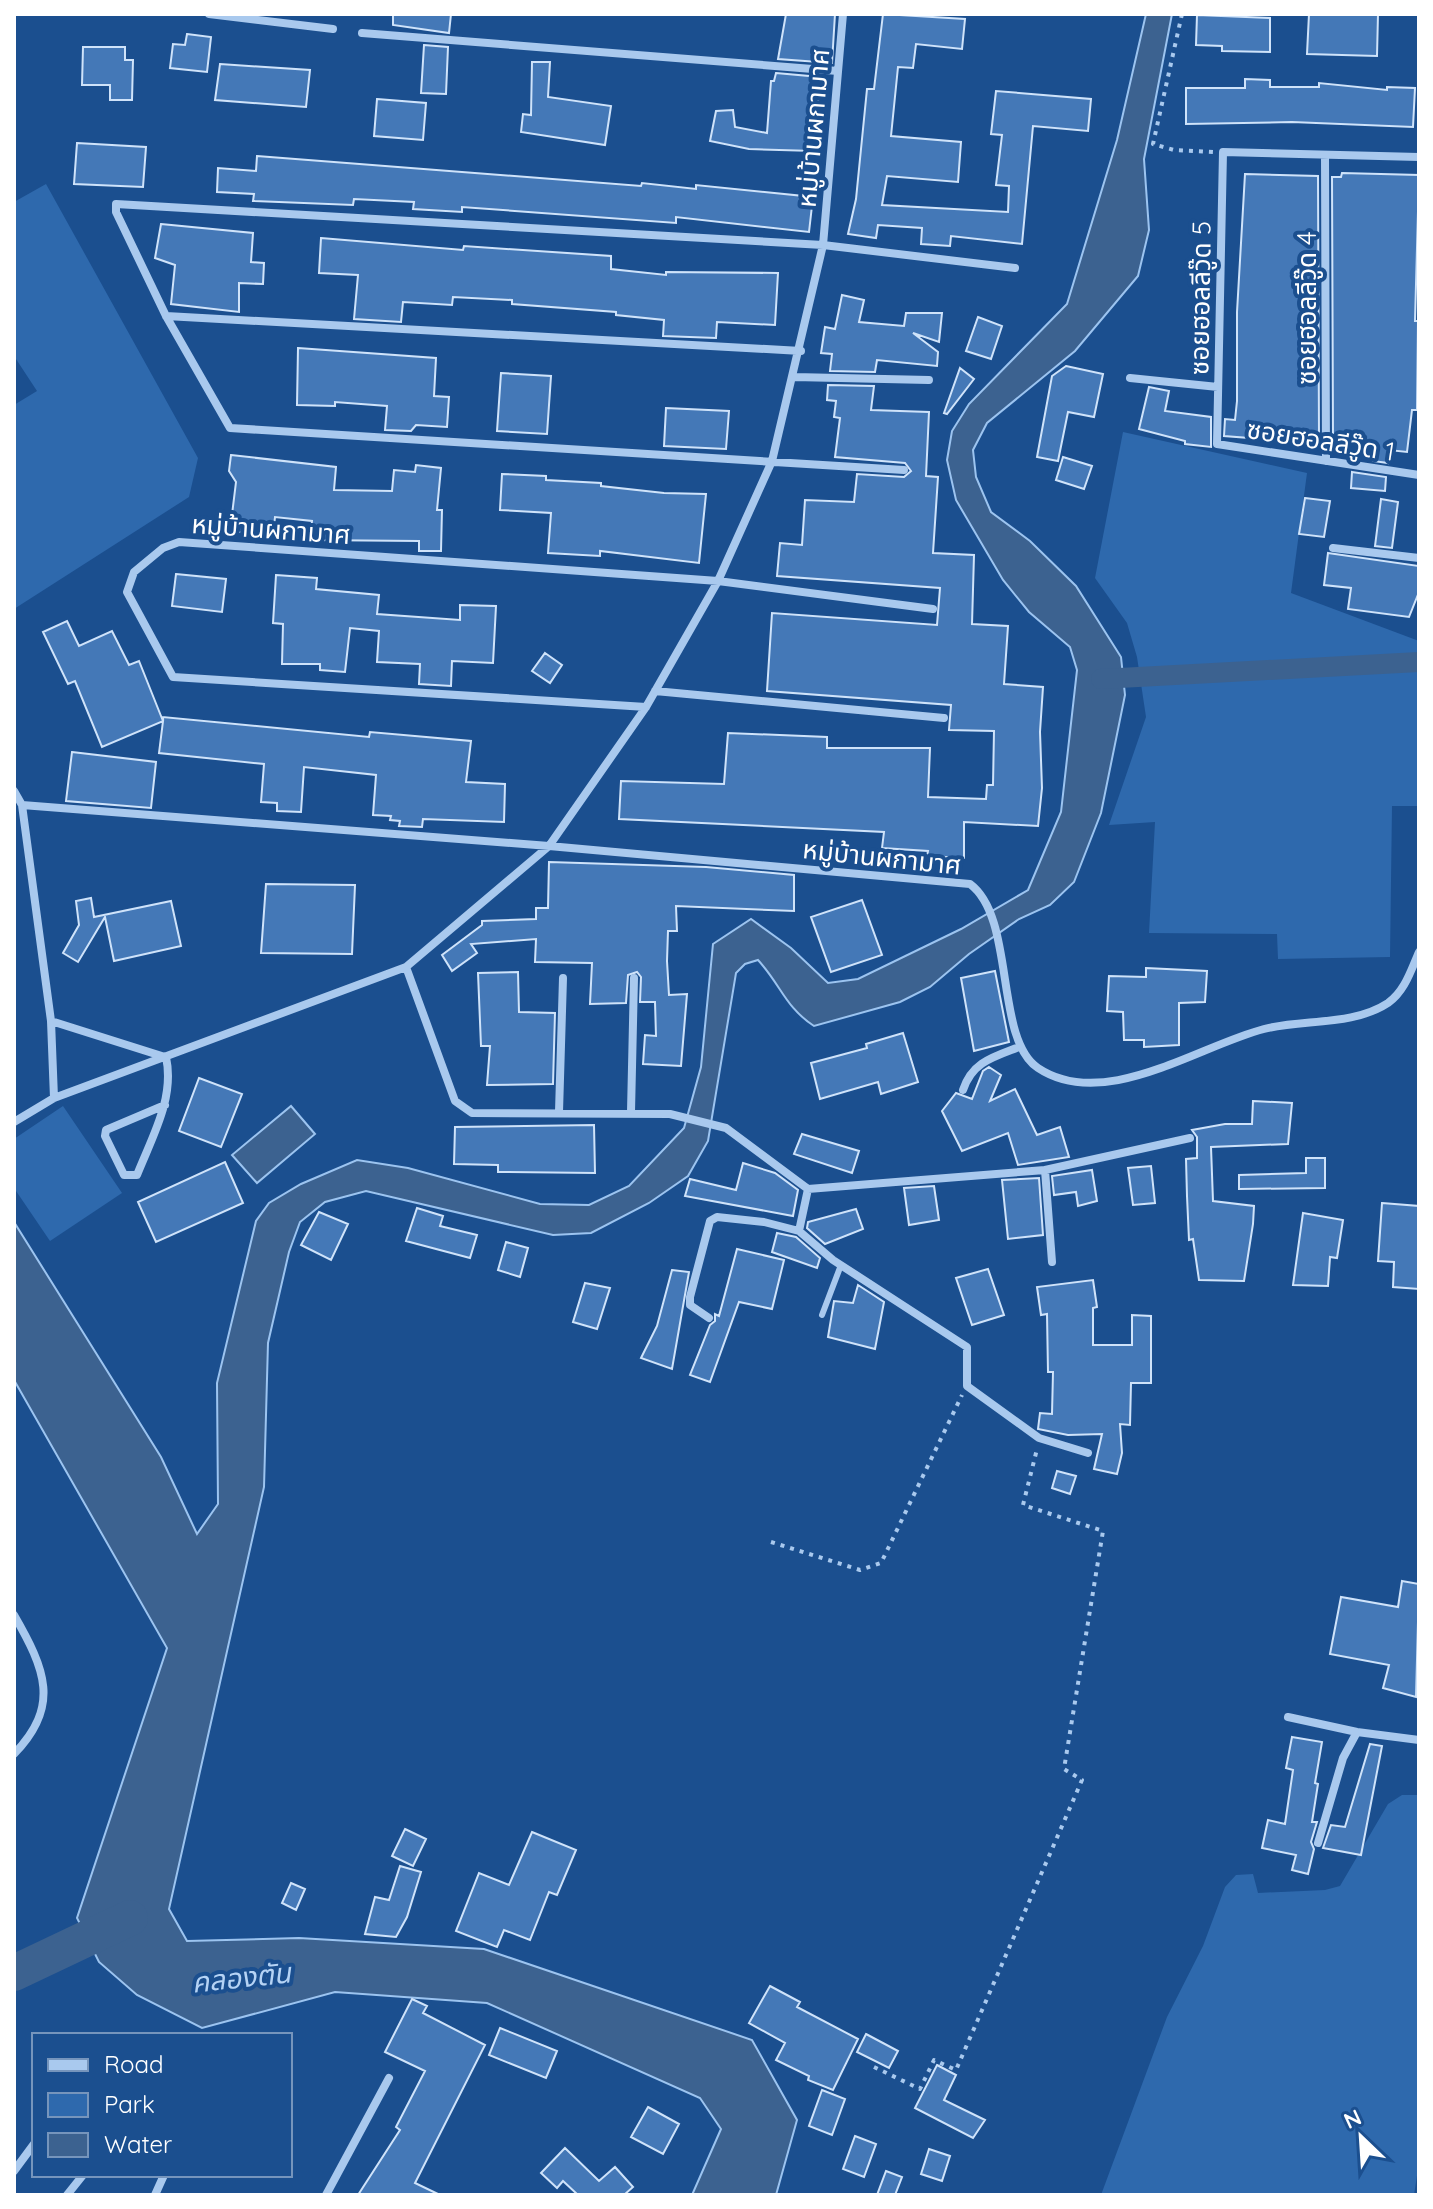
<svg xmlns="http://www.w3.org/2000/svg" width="1433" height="2209" font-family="Quicksand,'Noto Sans Thai',sans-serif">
  <rect width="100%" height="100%" fill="#1b4f8f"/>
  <path fill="#2e69ad" d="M46,184L198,458L189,497L14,609V405L37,391L14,356V202Z
    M1123,432L1307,473L1291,593L1419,641V806H1392L1390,957L1278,959L1277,934L1149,933L1155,822L1109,825L1146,717L1137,657L1127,623L1095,578Z
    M63,1106L122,1193L50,1241L14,1188V1139Z
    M1402,1795H1419V2163L1414,2195H1101L1167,2017L1203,1946L1225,1887L1236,1875L1253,1874L1258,1893L1325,1890L1340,1886L1388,1804Z"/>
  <path fill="#3c6290" stroke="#9cc4f0" stroke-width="2" d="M1146,14H1172L1144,159L1149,230L1138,276L1075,351L987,423L973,450L976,477L991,512L1030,541L1076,586L1121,657L1125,695L1101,813L1074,882L1050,905L1019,919L969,954L930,987L900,1002L814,1026C785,1007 781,985 758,960L745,964L736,973L708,1141L688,1176L649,1203L591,1233L553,1235L366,1191L325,1202L300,1222L289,1252L268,1343L264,1487L169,1909L187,1941L299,1938L484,1949L752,2040L797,2120L776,2195H692L721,2129L700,2098L487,2003L335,1992L202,2028L137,1995L99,1962L77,1918L167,1648L14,1380V1222L161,1457L197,1534L218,1504L217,1383L256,1221L269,1203L301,1184L357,1160L408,1168L540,1204L589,1205L629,1186L684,1128L701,1067L713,944L751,919L791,948L828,983L858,979L961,929L1028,890L1061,812L1077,670L1070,647L1029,612L1003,580L956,500L947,460L952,431L969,404L1067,304L1117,140Z
    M291,1106L315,1134L257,1183L232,1155Z"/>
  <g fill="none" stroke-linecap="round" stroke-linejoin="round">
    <path stroke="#3c6290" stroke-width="20" d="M1101,679L1419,662"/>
    <path stroke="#3c6290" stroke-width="36" d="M14,1973L130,1918"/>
  </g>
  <path fill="#4478b7" stroke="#cfe3fa" stroke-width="2" d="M393,14H451L449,33L393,25Z
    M786,14H835L832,63L778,59Z
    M883,14L965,19L962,49L916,44L913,68L898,67L891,136L961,142L958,182L887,176L882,205L1008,212L1009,186L996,185L1002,135L991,134L996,91L1091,99L1088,131L1033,126L1022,244L951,236L950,246L921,244L922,228L878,225L876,238L848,234L856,199L867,89H874Z
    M1309,14H1378L1377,56L1307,54Z
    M1197,15L1270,18V52L1222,51V46L1196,45Z
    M187,34L211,37L207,72L170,68L173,44L185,45Z
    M424,45L448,47L446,94L421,93Z
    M83,47H125V60H133L132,100H110V85H82Z
    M532,62H550L548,97L611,106L605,145L521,132L523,114L531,115Z
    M220,64L310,70L306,107L215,100Z
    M776,73L820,77L814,151L749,149L710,141L716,111L733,110L735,127L767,133L771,81H774Z
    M1245,79L1270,80V87H1319V83L1387,90V87L1415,88L1413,127L1292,122L1186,124V88H1245Z
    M377,99L426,103L423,140L374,136Z
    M77,143L146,147L143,187L74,184Z
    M257,156L641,186L642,183L696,189V185L813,197L809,232L676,217V223L462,207V212L413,209L414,202L354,199L353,205L253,201L254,194L217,192L218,168L256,171Z
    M1342,173L1419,175L1415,321H1418L1417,410H1412L1407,452L1389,450L1388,463L1373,461L1375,442L1333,440L1332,177H1341Z
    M1245,174L1318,176L1319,439H1312V443L1224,436L1225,419L1235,420L1237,401V312Z
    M161,224L253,233L251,262L264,263L263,284L239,283V312L171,304L175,265L155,258Z
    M321,238L463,250L464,246L611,256V269L666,275V272L778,273L775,325L717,322L716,338L663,336L664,320L616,315V312L512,304V300L453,297L452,305L403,302L401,322L354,319L358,275L319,273Z
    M842,295L864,300L859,322L904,326L906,313H942L939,342L913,333L938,352L937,366L877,360L875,372L830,371L832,354L821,353L825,327L835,329Z
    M978,317L1002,326L991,359L966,351Z
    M298,348L436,358L434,396L449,397L447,427L416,425L411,431L385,430L387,406L335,402V406L297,405Z
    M1066,366L1103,374L1094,417L1068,412L1058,461L1037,457L1052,376Z
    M960,368L974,379L947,414L944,413Z
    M501,373L551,376L547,434L497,431Z
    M828,385L874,386L871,410L929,412L926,476L938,477L933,553L974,555L972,624L1008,626L1004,684L1043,687L1040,732L1042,788L1038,826L964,822V858L927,856L928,851L882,848L884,832L619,819L621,781L724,784L728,733L827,737V748H930L928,797L986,799L987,785H993L994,731L949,730L951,705L767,691L772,613L937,625L940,588L777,576L780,543L802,545L805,500L854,502L857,474L904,477L911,471L905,463L835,457L840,418L834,417L836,401L827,400Z
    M1149,387L1169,391L1165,411L1211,417V447L1185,444V441L1139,429Z
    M666,408L729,411L726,449L664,446Z
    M231,455L336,467L334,490L392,491L394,470L415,472L416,465L441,468L437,510H442L441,551H419V541L310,540L312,521L275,517L273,535L230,531L236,482L229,471Z
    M1063,457L1092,466L1084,489L1056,480Z
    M1352,472L1386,477L1385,491L1351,488Z
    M502,474L546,476V480L601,483V486L664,493L706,494L699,563L600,551V556L548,553L551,513L500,510Z
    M1305,498L1330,501L1324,537L1299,534Z
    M1381,499L1398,502L1392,548L1375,546Z
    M1328,553L1419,566V592L1409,617L1348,609L1351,588L1324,585Z
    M176,574L226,579L222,612L172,606Z
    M276,575L317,578L316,589L379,595L377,614L460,620V605L496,606L493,663L452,661L451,686L419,684L420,664L377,662L379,631L350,628L345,672L320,670V664H282L283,624L273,623Z
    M67,621L79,646L112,631L129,665L139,661L163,721V717L369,737L370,732L471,741L466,782L505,784L504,822L423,819L422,827L399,826L400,821L390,820L391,816L373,815L376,775L304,767L301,812L277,811V803L261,802L264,764L159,753L163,721L102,747L75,681L68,684L43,632Z
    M545,653L562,665L550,683L532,671Z
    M72,752L156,762L151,808L66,801Z
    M549,862L706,867L794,875V911L676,906L677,931H668L667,961L669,995L687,994L681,1066L643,1064L645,1035L656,1036L655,1002H640L641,977L637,972L628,975L626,1003L590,1004L592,963L535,962L536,939L471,944L477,953L452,971L442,955L482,925V921L536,919V908H548Z
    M266,884L355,885L352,954L261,953Z
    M91,898L94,917L171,901L181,946L114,961L105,917L78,962L63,953L79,925L76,901Z
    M862,900L882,955L831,972L811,917Z
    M1146,968L1207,971L1205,1002L1179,1003V1045L1144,1047V1040H1124L1123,1012L1107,1011L1109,976L1146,977Z
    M995,971L1009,1042L974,1051L961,978Z
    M518,972L519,1012L555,1013L553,1084L487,1085L490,1046H481L478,973Z
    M903,1033L918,1082L881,1094L878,1082L820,1099L811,1063L867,1048L866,1044Z
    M989,1067L1001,1075L990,1101L1015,1089L1037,1135L1060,1127L1069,1157L1018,1165L1008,1133L962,1151L942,1111L956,1093L972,1099L983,1071Z
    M199,1078L242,1094L221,1147L179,1131Z
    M1253,1101L1292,1103L1288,1144L1211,1147L1213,1201L1254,1206L1253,1224L1244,1281L1199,1280L1193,1239L1189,1240L1187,1196L1186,1159L1197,1158V1137L1192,1130L1225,1124H1252Z
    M594,1125L595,1173L498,1172V1165L454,1164L455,1127Z
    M802,1134L859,1151L852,1173L794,1154Z
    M1306,1158H1325V1188L1239,1189V1175L1306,1173Z
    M225,1162L243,1203L156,1242L138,1202Z
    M743,1163L775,1173L798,1190L793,1216L685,1196L690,1179L736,1190Z
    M1151,1166L1155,1203L1133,1205L1128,1168Z
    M1092,1170L1097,1201L1078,1206L1076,1192L1054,1195L1052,1176Z
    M1039,1178L1043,1235L1008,1239L1002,1180Z
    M934,1186L939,1220L909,1225L904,1188Z
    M1382,1203L1419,1206V1289L1393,1287L1394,1262L1378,1261Z
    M417,1208L443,1216L440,1226L477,1235L470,1258L406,1241Z
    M856,1209L863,1229L825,1244L807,1228L808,1222Z
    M319,1212L348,1224L331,1260L301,1245Z
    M1303,1213L1343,1220L1337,1258L1330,1257L1328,1286L1293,1285Z
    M777,1233L796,1237L820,1258L817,1268L772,1252Z
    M506,1242L528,1248L520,1277L498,1270Z
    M737,1249L784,1260L772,1309L739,1302L710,1382L690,1375L710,1325L715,1321V1314L719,1316Z
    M988,1269L1004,1315L972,1325L956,1278Z
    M672,1270L689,1272L672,1369L641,1358L657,1326Z
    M1093,1280L1097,1307L1093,1308V1345H1132V1315L1151,1316V1383H1131L1130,1425L1120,1424L1122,1453L1117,1474L1094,1469L1102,1434L1068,1435L1038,1429L1040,1413L1052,1414L1053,1372H1048L1047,1314L1041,1315L1037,1287Z
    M585,1283L610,1288L597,1329L573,1322Z
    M858,1285L884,1302L875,1349L828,1337L834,1301L853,1303Z
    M1057,1471L1076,1476L1070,1494L1052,1488Z
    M1402,1581L1419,1584L1416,1697L1383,1688L1389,1665L1330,1654L1341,1597L1398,1607Z
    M1292,1737L1322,1742L1315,1783L1318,1784L1312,1822H1317L1311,1842L1314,1849L1308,1874L1292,1870L1296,1855L1262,1848L1268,1820L1285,1824L1293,1770L1286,1768Z
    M1370,1744L1382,1746L1361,1855L1323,1848L1331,1825L1345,1827Z
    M405,1829L426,1839L413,1866L392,1856Z
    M532,1832L576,1850L557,1895L549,1892L530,1940L504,1930L497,1947L456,1931L479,1873L509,1885Z
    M400,1866L421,1872L407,1917L396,1937L365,1934L375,1897L389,1900Z
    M291,1883L305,1889L296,1910L282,1903Z
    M770,1986L800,2002L797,2007L858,2039L833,2090L808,2080L809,2076L776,2060L785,2043L749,2023Z
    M412,1999L427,2006L423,2013L485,2045L415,2183L440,2195H358L400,2130L396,2127L425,2071L385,2052Z
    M500,2028L557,2051L546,2078L489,2055Z
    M866,2034L898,2051L889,2068L857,2052Z
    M937,2065L956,2075L944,2100L985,2120L973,2138L915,2108Z
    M822,2090L845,2099L832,2135L809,2126Z
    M648,2107L679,2124L663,2154L631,2137Z
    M855,2136L876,2144L864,2177L843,2169Z
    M565,2148L599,2181L615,2167L633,2187L624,2195H578L563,2181L557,2188L541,2173Z
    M929,2149L950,2156L942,2181L921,2174Z
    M886,2171L902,2177L895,2195H877Z"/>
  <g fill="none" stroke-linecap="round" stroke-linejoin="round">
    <path stroke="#a9c9ee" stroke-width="4" stroke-dasharray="4 6" stroke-linecap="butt" d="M1182,14L1153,144L1174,150L1213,152
      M771,1542L860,1570L881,1563L962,1395
      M874,2067L920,2089L934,2060L956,2070L1082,1780L1064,1769L1103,1531L1023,1505L1037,1449"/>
    <path stroke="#a9c9ee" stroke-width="6" d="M822,1315L841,1265"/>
    <path stroke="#a9c9ee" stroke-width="8" d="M209,14L333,29
      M362,33L838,71
      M1325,155L1326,461
      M1419,157L1223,152L1217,444L1419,475
      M166,316L801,351
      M794,377L929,380
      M1130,378L1218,387
      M904,470L230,428L166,316L116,212V204L823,245L1015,268
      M1333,548L1419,558
      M655,691L944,718
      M646,707L173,677L127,592L134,572L163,548L179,542L718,581L933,609
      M14,791L22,805L51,1021L165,1057
      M22,805L549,846L970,884C1016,918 994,1039 1038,1068C1104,1112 1198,1046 1264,1029C1303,1019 1353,1026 1388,1003C1405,991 1411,970 1419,952
      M406,967L455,1101L472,1113L670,1114L726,1128L808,1189L1045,1170L1052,1262
      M51,1021L54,1098
      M963,1090C972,1062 993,1057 1019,1047
      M165,1105L106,1130L105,1136L124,1175H137C152,1137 175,1098 166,1057
      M559,1112L563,978
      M631,1112L634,978
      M14,1122L54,1098L406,967L549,846L646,707L718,581L772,461L823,245L843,14
      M1045,1170L1190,1138
      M808,1189L799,1231L833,1260L967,1347V1386L1039,1438L1088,1453
      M709,1318L690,1305V1297L710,1221L717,1217L764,1222L799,1231
      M14,1615C45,1669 61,1706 14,1754
      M1288,1717L1357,1732L1419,1740
      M1318,1843L1343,1758L1357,1732
      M14,2171L34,2144
      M67,2195L83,2175
      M155,2195L164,2175
      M326,2195L389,2078"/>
  </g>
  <g text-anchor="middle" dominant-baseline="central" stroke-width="8" stroke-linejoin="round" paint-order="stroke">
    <g font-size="26" fill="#fff" stroke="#1b4f8f">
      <text transform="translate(813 128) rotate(-85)">หมู่บ้านผกามาศ</text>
      <text transform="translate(1200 298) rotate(-89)">ซอยฮอลลีวู๊ด 5</text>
      <text transform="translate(1306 308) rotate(-90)">ซอยฮอลลีวู๊ด 4</text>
      <text transform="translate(1321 440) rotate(9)">ซอยฮอลลีวู๊ด 1</text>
      <text transform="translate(271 529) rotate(4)">หมู่บ้านผกามาศ</text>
      <text transform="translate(882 857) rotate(6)">หมู่บ้านผกามาศ</text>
    </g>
    <g font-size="28" font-style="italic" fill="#b5d3f5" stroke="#1b4f8f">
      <text transform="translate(241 1977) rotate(-6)">คลองตัน</text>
    </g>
  </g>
  <rect width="1433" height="2209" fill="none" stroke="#ffffff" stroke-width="32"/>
  <rect x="32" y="2033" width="260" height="144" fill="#1b4f8f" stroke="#7695bc" stroke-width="2"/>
  <rect x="48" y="2059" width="40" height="12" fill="#a9c9ee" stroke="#7695bc" stroke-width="2"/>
  <text x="104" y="2073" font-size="24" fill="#ffffff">Road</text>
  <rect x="48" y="2093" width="40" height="24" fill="#2e69ad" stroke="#7695bc" stroke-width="2"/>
  <text x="104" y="2113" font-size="24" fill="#ffffff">Park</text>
  <rect x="48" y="2133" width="40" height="24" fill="#3c6290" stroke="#7695bc" stroke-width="2"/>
  <text x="104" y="2153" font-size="24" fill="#ffffff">Water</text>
  <g transform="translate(1361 2137) rotate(335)" stroke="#1b4f8f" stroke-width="6" paint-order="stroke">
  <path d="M0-6L14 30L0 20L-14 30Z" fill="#ffffff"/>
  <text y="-12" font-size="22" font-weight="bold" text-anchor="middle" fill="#ffffff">N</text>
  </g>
</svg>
